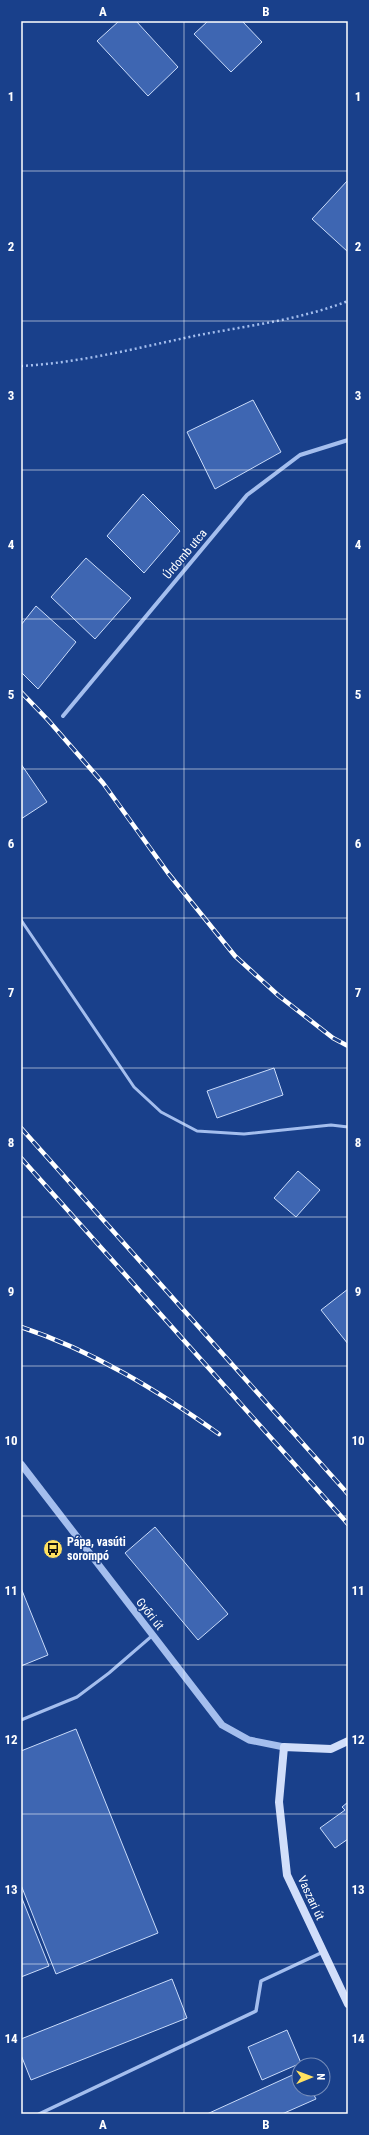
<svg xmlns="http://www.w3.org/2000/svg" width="369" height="2135" font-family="'Roboto Condensed',sans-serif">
  <rect width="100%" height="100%" fill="#19408b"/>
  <path fill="#3e66b2" stroke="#c9dbfa" d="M119,21H136L178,67L148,96L97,41Z
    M208,21H242L262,42L231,72L194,34Z
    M348,180V252L312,219Z
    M253,400L281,452L215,489L187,432Z
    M143,494L180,531L144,573L107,536Z
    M86,558L131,598L95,639L51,597Z
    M36,606L76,642L38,689L21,672V625Z
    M21,764L47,802L21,819Z
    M274,1068L283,1095L217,1118L207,1091Z
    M298,1171L320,1190L296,1217L274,1198Z
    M348,1289V1344L321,1310Z
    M155,1527L228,1614L198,1640L125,1553Z
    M21,1588L48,1655L21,1666Z
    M76,1729L158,1933L56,1974L21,1885V1751Z
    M348,1802V1839L335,1848L320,1828L345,1810L342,1807Z
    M21,1896L49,1966L21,1977Z
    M172,1979L187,2018L31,2080L21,2055V2039Z
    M287,2030L301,2063L262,2080L248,2047Z
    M299,2072V2089H311L316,2099L282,2114H207Z"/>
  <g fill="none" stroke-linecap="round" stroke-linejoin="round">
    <path stroke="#a4beee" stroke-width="2.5" stroke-dasharray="2 3" stroke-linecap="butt" d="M21,366C79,363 137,348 194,336C245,326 300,320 348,301"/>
    <path stroke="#a4beee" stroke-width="3" d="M21,920L134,1087L161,1112L197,1131L244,1134L331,1125L348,1127
      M21,1720L77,1697L109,1673L153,1635"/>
    <path stroke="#a4beee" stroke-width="3.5" d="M39,2114L256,2011L261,1981L323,1952"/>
    <path stroke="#a4beee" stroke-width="4" d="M63,716L247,495L300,455L348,440"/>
    <path stroke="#a4beee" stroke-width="7" d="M21,1464L222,1725L249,1740L284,1747"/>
    <path stroke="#d1defa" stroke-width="8" d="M348,1741L331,1749L284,1747L279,1802L287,1875L348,2004"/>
    <defs>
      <path id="rail" d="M21,692L48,720L103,783L168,873L235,956L279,996L333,1038L348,1046
        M21,1128L348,1494
        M21,1158L348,1524
        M21,1327C93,1351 157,1390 219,1434"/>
    </defs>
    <use href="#rail" stroke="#fff" stroke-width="4.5"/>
    <use href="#rail" stroke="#19408b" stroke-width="3" stroke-dasharray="9" stroke-linecap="butt"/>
  </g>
  <path fill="none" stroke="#fff" stroke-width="1" stroke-opacity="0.55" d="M184,21V2114M21,171H348M21,321H348M21,470H348M21,619H348M21,769H348M21,918H348M21,1068H348M21,1217H348M21,1366H348M21,1516H348M21,1665H348M21,1814H348M21,1964H348"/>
  <defs>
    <symbol id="bus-disc" viewBox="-11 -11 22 22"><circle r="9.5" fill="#ffe160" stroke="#19408b"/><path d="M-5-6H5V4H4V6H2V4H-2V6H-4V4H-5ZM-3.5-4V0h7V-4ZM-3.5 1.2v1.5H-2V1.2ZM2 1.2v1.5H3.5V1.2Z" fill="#111"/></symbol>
  </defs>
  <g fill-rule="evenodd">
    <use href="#bus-disc" x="42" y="1538" width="22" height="22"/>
  </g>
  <g text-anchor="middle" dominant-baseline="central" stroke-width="3" stroke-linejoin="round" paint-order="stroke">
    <g font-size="12" fill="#fff" stroke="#19408b">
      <text transform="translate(185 554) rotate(-50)">Úrdomb utca</text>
      <text transform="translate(150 1614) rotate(52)">Győri út</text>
      <text transform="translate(311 1898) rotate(65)">Vaszari út</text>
    </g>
    <g font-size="12" font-weight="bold" fill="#fff" stroke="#19408b" text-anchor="start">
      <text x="67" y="1542">Pápa, vasúti<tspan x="67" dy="14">sorompó</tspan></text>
    </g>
  </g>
  <rect width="369" height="2135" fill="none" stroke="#19408b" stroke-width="44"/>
  <g transform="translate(311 2077) rotate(89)"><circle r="19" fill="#19408b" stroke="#758cb9"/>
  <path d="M0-3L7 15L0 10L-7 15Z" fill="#ffe160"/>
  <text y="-6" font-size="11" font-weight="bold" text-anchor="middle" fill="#ffffff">N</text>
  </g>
  <rect x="22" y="22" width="325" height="2091" fill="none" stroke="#fff" stroke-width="1.5"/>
  <g font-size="13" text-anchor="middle" font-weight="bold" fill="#fff">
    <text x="103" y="16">A</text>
    <text x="266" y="16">B</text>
    <text x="11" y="101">1</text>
    <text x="358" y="101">1</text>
    <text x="11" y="251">2</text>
    <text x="358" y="251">2</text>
    <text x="11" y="400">3</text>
    <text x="358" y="400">3</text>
    <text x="11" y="549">4</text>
    <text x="358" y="549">4</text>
    <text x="11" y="699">5</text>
    <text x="358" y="699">5</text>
    <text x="11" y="848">6</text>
    <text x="358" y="848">6</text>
    <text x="11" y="997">7</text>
    <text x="358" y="997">7</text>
    <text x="11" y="1147">8</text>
    <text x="358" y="1147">8</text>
    <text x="11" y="1296">9</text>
    <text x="358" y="1296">9</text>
    <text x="11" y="1445">10</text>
    <text x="358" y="1445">10</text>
    <text x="11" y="1595">11</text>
    <text x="358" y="1595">11</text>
    <text x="11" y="1744">12</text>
    <text x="358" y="1744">12</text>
    <text x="11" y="1894">13</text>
    <text x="358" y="1894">13</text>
    <text x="11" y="2043">14</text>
    <text x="358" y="2043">14</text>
    <text x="103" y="2129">A</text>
    <text x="266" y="2129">B</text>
  </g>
</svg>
